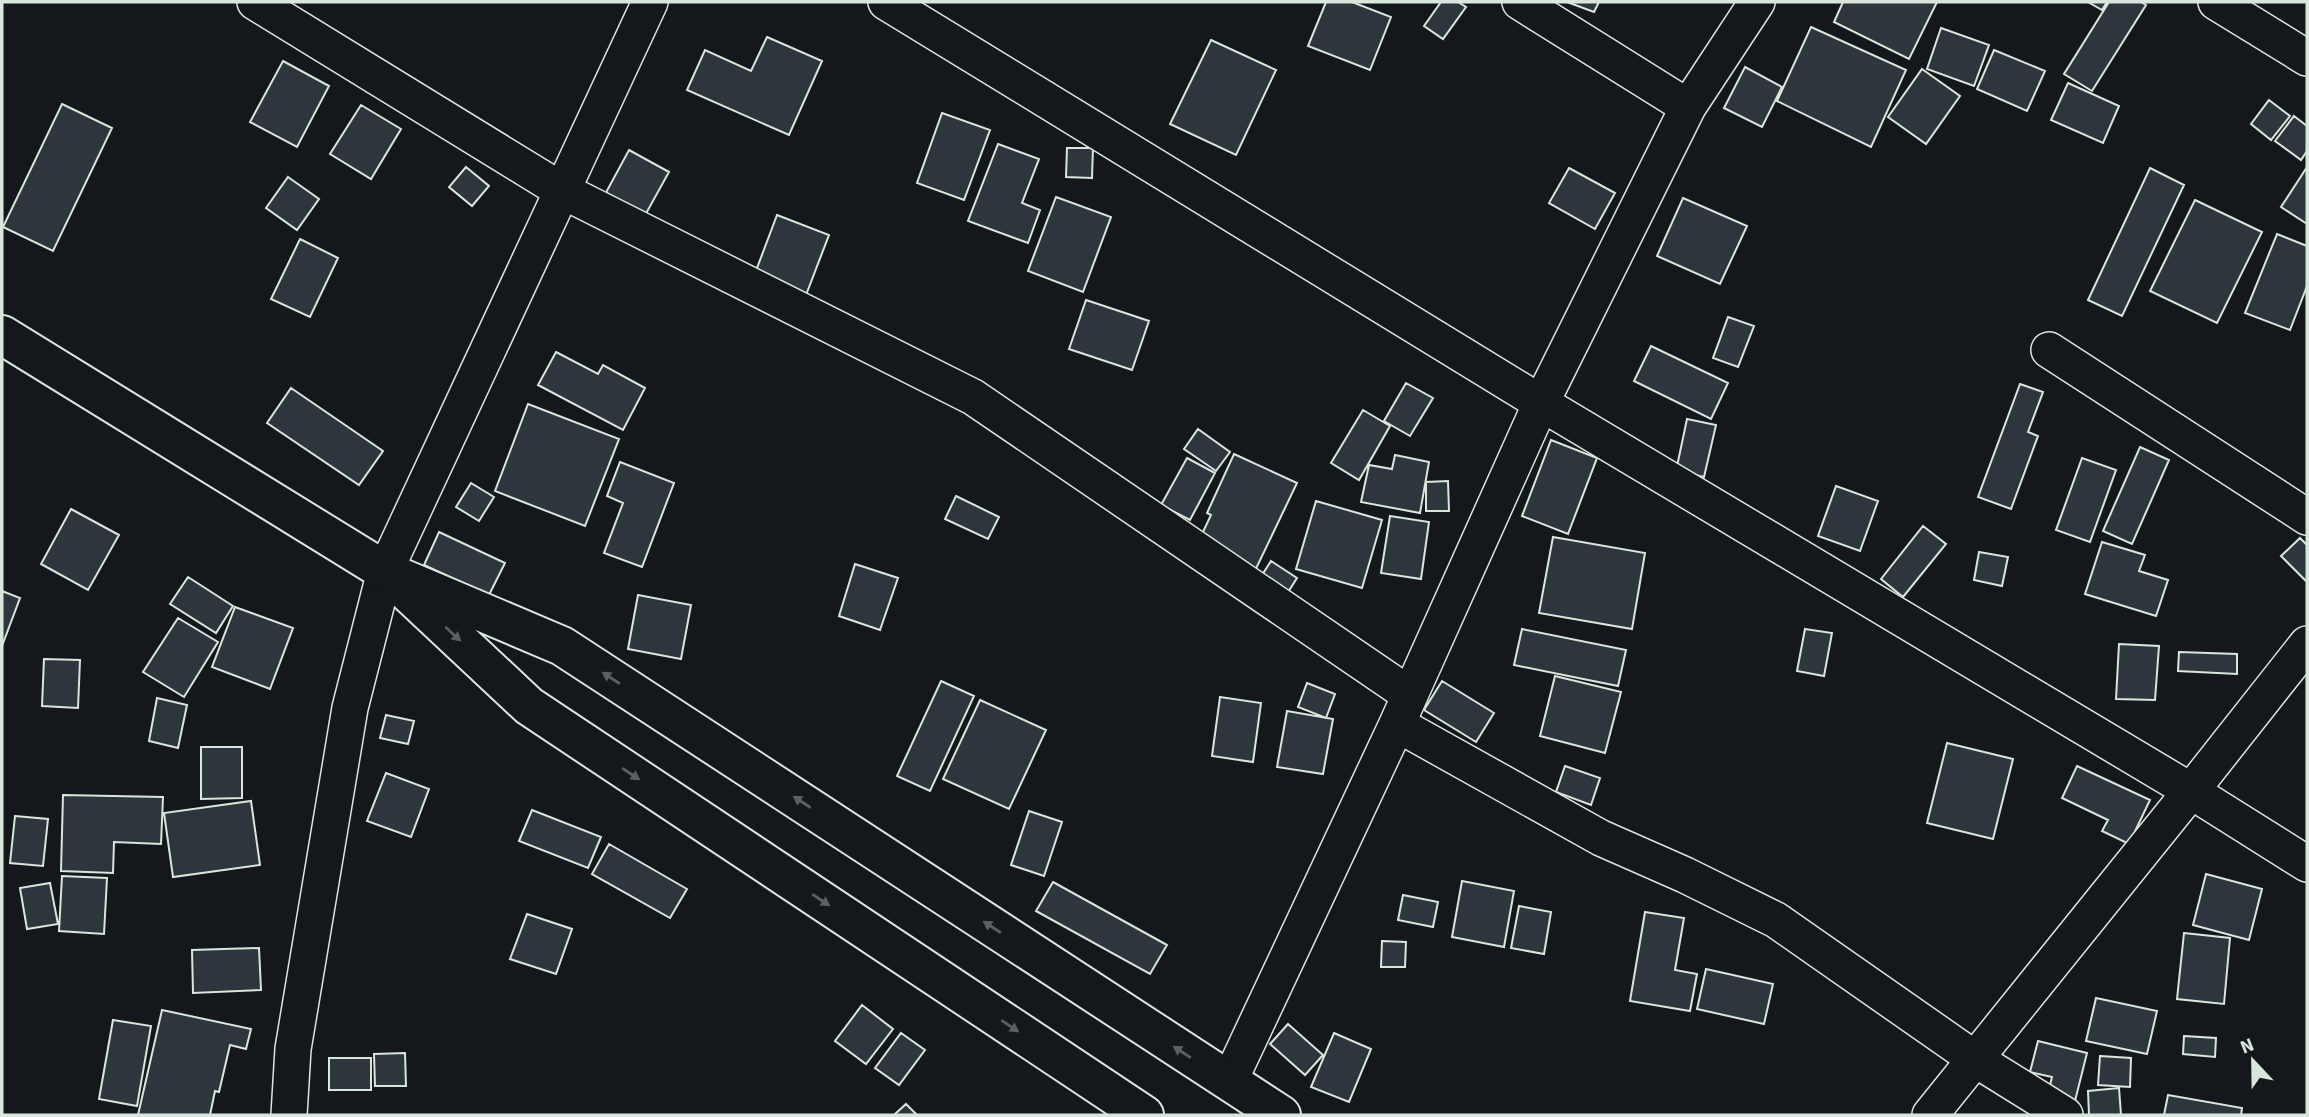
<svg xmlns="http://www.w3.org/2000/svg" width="2309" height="1117" font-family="'Source Sans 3',sans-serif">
  <rect width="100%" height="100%" fill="#14181c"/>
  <path fill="#2c363c" stroke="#d8e6dc" stroke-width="2" d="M1326,2H1352L1391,17L1370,70L1308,46Z
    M1441,2H1458L1466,7L1443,39L1424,26Z
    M1567,2H1599L1594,12Z
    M1843,2H1937L1909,59L1834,22Z
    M2088,2H2107L2102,10Z
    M2109,2H2141L2146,5L2092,91L2064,74Z
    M1811,27L1906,70L1871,147L1777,101Z
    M1941,28L1989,45L1974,86L1927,69Z
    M767,37L822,61L789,135L687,90L705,50L751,71Z
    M1211,40L1276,70L1236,155L1170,124Z
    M1994,50L2045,71L2027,111L1977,89Z
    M283,61L329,86L297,147L250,122Z
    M1745,67L1782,87L1762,127L1724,108Z
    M1922,69L1960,96L1926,144L1888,117Z
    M2068,83L2119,106L2103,143L2051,120Z
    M2269,100L2290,116L2271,140L2251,124Z
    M62,104L112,128L53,251L3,227Z
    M361,105L401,129L371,179L330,154Z
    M942,113L990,130L964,200L917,183Z
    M2294,116L2307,126V151L2301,160L2275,141Z
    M998,144L1039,159L1022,203L1040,210L1028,243L968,221Z
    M1067,148H1093L1092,178L1066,177Z
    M629,150L669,172L643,219L603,198Z
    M466,167L489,186L472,206L449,187Z
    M2307,167V224L2281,207Z
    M1569,168L1615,193L1595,229L1549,203Z
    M2150,168L2184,185L2122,316L2088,300Z
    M288,177L319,199L297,230L266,208Z
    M1056,197L1111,217L1083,292L1028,271Z
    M1683,198L1747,226L1720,284L1657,256Z
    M2195,200L2262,232L2217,323L2150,291Z
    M777,215L829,235L806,295L754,276Z
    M2277,234L2307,246V286L2290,330L2245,313Z
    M300,239L338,258L310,317L271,299Z
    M1086,300L1149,321L1132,370L1069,349Z
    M1728,317L1754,326L1738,367L1713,358Z
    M1651,346L1728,383L1711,419L1634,381Z
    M556,352L598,374L603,365L645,388L623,430L538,385Z
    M1406,383L1433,398L1410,436L1384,421Z
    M2020,384L2043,392L2028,432L2038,436L2011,509L1978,497Z
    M291,388L383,451L359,485L267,423Z
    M528,404L619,439L585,526L495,491Z
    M1363,410L1390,426L1359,480L1331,463Z
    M1687,419L1716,425L1704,477L1676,471Z
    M1198,429L1230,452L1216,471L1184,449Z
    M1551,440L1597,458L1568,534L1522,516Z
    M2140,447L2169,460L2132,544L2103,531Z
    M1234,454L1297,483L1252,577L1194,551L1211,515L1207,513Z
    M1395,455L1429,462L1420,513L1361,502L1369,465L1392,469Z
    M1187,458L1215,473L1190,520L1161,505Z
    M2082,458L2116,470L2090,542L2056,530Z
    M620,462L674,483L642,567L604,553L623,503L607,496Z
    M1448,481L1449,511H1426V482Z
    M471,483L494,497L479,521L456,507Z
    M1836,486L1878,501L1860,551L1818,536Z
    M956,496L999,517L988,539L945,519Z
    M1316,501L1382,520L1362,588L1296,569Z
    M71,509L119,535L88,590L41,564Z
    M1390,516L1429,522L1421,579L1381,573Z
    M1923,526L1946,544L1903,597L1881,579Z
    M439,532L505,563L489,595L424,565Z
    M1553,537L1645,553L1632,629L1539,613Z
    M2300,538L2307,545V582L2281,556Z
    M2102,542L2145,555L2139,571L2168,580L2156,616L2085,594Z
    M1979,552L2008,557L2002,586L1974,580Z
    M1271,561L1297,578L1283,600L1257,583Z
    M855,564L898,578L880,630L839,616Z
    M188,577L233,606L216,633L170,604Z
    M2,591L20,598L2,646Z
    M638,595L691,605L681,659L628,649Z
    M235,607L293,628L270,689L212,667Z
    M178,618L218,642L184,697L143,672Z
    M1522,629L1626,650L1618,686L1514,665Z
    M1805,629L1832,633L1824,676L1797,671Z
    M2119,644L2159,646L2155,700L2116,699Z
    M2179,652L2237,654V674L2178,671Z
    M44,659L80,660L78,708L42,706Z
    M1555,676L1621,692L1605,753L1540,736Z
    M941,681L974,696L930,791L897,776Z
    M1442,681L1494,713L1476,742L1424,710Z
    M1307,683L1335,694L1326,718L1298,707Z
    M1220,697L1261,703L1253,762L1212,756Z
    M157,698L187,705L178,748L149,741Z
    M980,700L1046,730L1009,809L943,779Z
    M1287,711L1333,719L1323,774L1277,767Z
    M386,715L414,721L408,744L380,738Z
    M1947,743L2013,759L1993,839L1927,823Z
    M201,747H242V798L201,799Z
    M1565,766L1600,778L1591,805L1556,792Z
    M2077,766L2150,800L2129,844L2102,831L2108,820L2062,798Z
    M386,773L429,789L411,837L367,821Z
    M63,795L163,797L161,844L114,842L113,873L61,871Z
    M251,801L260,865L173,877L164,813Z
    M532,810L601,837L588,868L519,841Z
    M1029,811L1062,822L1044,876L1011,865Z
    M15,816L48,819L43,866L10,863Z
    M609,844L687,889L670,918L592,874Z
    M2206,874L2262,889L2249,940L2193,925Z
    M62,876L107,878L104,934L59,931Z
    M1462,881L1514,891L1504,947L1452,937Z
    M1053,882L1167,945L1150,974L1036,911Z
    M50,883L58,924L27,929L20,888Z
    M1403,895L1438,902L1433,927L1398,920Z
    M1519,906L1551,912L1544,954L1511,948Z
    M1645,912L1684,918L1675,970L1697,974L1690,1011L1630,1001Z
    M527,914L572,929L556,974L510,959Z
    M2184,933L2230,938L2224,1004L2177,999Z
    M1382,941L1406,942L1405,967H1381Z
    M259,948L261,990L193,993L192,950Z
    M1706,969L1773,984L1764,1024L1697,1009Z
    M2096,998L2157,1011L2147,1054L2086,1041Z
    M862,1005L893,1029L866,1064L835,1041Z
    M162,1010L251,1029L246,1049L230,1045L219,1092L215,1091L210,1115H138Z
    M113,1020L151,1026L137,1106L99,1099Z
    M1288,1024L1323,1055L1305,1075L1270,1044Z
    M901,1033L925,1050L899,1085L875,1068Z
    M1334,1033L1371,1049L1349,1102L1311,1087Z
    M2184,1036L2216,1038L2215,1057L2183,1054Z
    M2038,1041L2087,1053L2073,1109L2046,1102L2052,1077L2030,1072Z
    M405,1053L406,1086H375L374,1054Z
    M2100,1056L2131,1058L2130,1087L2098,1085Z
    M329,1058H371V1090H329Z
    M2119,1088L2121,1115H2089L2088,1091Z
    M2168,1095L2242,1108L2241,1115H2164Z
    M906,1104L917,1115H894Z"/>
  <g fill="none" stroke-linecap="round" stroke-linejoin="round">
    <defs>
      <path id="minor" d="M255,2L561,190L973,397L1410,695
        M886,2L1541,403L2191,791L2307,864
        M1520,2L1688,107
        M2216,2L2307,58
        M2049,350L2307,517
        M1397,724L1601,838L1685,875L1776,920L1975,1059L2065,1115
        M1229,1082L1397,724L1541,403L1688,107L1757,2
        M289,1115L293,1049L350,708L385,571L650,2
        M1930,1115L2191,791L2307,644"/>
      <path id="tertiary" d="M2,335L385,571"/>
      <path id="secondary" d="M385,571L562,646L1281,1115
        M404,589L529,706L1144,1115"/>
    </defs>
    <use href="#minor" stroke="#d8e6dc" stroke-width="38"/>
    <use href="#tertiary" stroke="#d8e6dc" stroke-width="42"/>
    <use href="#secondary" stroke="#d8e6dc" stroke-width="42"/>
    <use href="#minor" stroke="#14181c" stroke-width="35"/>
    <use href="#tertiary" stroke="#14181c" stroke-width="38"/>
    <use href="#secondary" stroke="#14181c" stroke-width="38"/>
  </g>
  <defs><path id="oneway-solid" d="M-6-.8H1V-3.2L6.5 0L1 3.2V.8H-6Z" transform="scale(1.75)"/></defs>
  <g fill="#59605f">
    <use href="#oneway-solid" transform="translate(453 634) rotate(43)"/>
    <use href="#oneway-solid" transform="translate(611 678) rotate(-147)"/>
    <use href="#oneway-solid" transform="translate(631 774) rotate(34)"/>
    <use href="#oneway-solid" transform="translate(802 802) rotate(-147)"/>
    <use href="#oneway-solid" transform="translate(821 900) rotate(34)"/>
    <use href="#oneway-solid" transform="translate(992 927) rotate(-147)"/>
    <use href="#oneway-solid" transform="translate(1010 1026) rotate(34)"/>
    <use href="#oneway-solid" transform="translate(1182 1052) rotate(-147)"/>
  </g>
  <rect width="2309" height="1117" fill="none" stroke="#d8e6dc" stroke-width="7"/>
  <g transform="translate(2253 1061) rotate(338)" stroke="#14181c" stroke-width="5" paint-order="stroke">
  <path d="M0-5L12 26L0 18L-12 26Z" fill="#d8e6dc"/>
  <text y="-10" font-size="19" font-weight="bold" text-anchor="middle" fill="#d8e6dc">N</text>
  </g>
</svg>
